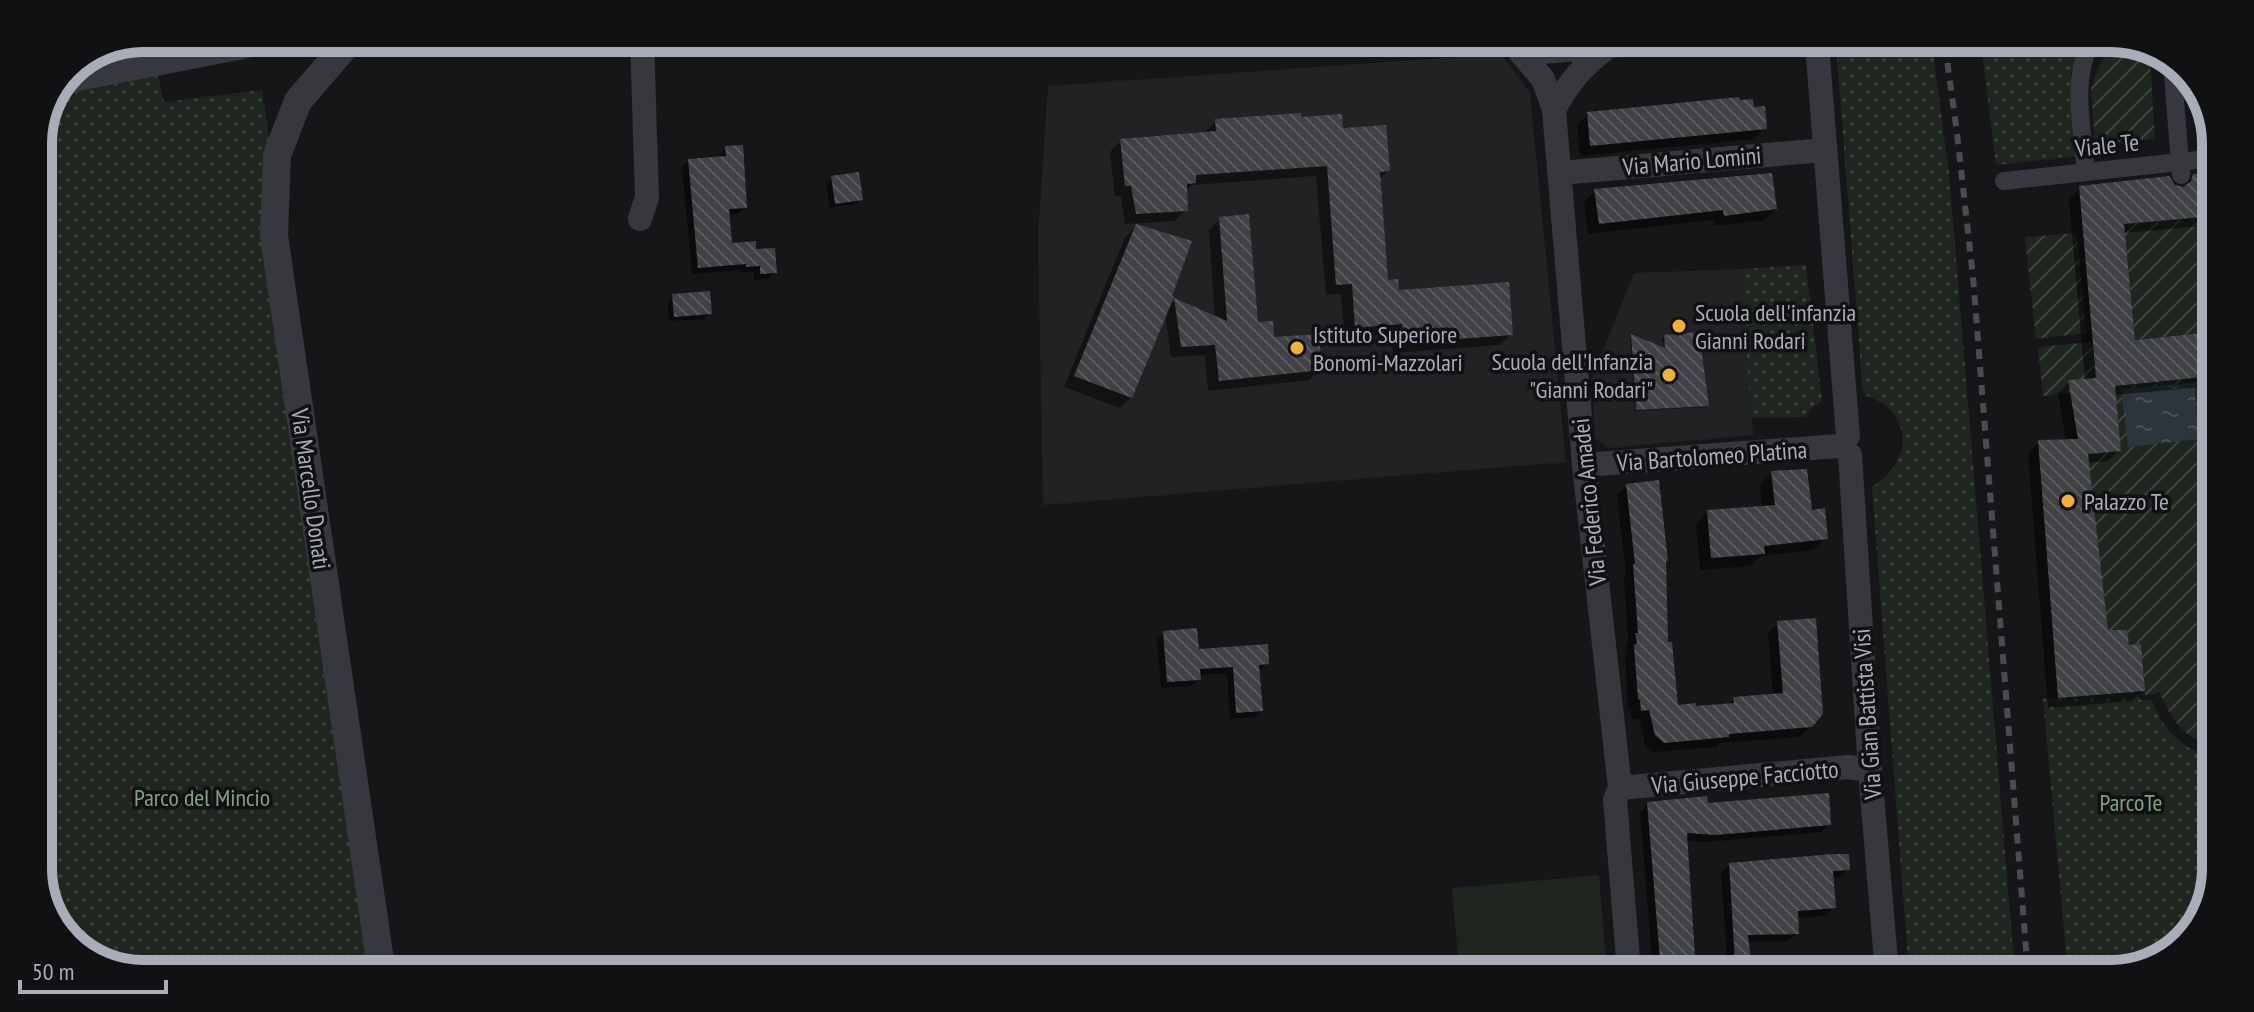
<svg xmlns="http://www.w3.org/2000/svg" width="2254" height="1012" font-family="'PT Sans Narrow',sans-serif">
  <defs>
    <pattern id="park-dots" width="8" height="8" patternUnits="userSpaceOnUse" patternTransform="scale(2)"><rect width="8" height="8" fill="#1e261f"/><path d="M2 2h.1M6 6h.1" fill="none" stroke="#3c433d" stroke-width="1.8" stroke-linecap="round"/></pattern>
    <pattern id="garden-furrows" width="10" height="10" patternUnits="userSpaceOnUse" patternTransform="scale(2)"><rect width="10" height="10" fill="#1e261f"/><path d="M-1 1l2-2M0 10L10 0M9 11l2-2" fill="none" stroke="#3c433d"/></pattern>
    <pattern id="water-ripples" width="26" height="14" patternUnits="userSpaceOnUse" patternTransform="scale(2)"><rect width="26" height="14" fill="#2c353c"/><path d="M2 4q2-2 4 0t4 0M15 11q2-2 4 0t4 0" fill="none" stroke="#485056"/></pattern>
    <pattern id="building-back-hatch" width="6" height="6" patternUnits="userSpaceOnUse" patternTransform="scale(2)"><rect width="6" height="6" fill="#404145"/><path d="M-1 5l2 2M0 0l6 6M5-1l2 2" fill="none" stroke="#595a5e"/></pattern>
  </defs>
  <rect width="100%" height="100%" fill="#161618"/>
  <path fill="#222225" d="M1501,54L1530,93L1566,462L1043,505L1038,235L1048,86Z
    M1741,269L1753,435L1608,448L1595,438L1592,378L1634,273Z"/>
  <path fill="#1e261f" d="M1599,875L1607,972L1459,971L1452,888Z"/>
  <path fill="url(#park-dots)" d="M143,38H149L164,102L262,90L393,967L102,966L59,933L38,876V136L69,68Z
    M1836,45H1932L1949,173L2015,974L1909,973L1872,487C1902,470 1916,432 1886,406C1880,401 1871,398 1863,394Z
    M1981,45L2080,46L2071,73L2079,156L1996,165Z
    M1806,265L1822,401L1809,410L1806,417L1751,418L1741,269Z
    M2137,692L2140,700H2152C2162,730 2180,746 2209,757L2208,910L2169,957L2112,974H2068L2043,699Z"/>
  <path fill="url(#garden-furrows)" d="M2112,46H2149L2155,139L2095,145L2091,88L2100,64Z
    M2190,77L2198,84L2213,127L2196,128Z
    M2215,216L2214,332L2135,340L2124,224Z
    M2077,233L2086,333L2036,339L2025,237Z
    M2092,342L2096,378L2069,380L2070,393L2043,396L2038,347Z
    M2213,376L2210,744C2183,738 2170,717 2160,693L2145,695L2141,644L2129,645L2127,630H2108L2088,454L2121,451L2115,386Z"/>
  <path fill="url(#water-ripples)" d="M2194,383L2199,439L2128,447L2121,389Z"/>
  <path fill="#0007" d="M1752,109L1765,128L1754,139L1580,156L1577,125L1588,114Z
    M1300,119L1341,130L1388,170L1378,180L1386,282L1397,292L1511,334L1500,345L1393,353L1391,334L1345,338L1341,294L1326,295L1316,176L1192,185L1185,192L1186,210L1175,221L1125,224L1121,196L1115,197L1110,152L1121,141L1205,134V132L1216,121Z
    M726,148L745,207L738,214L727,215L730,245L775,272L768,279L754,280V272L740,273V270L692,274L682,167L689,160L719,158V155Z
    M2215,174V225L2123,233L2133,342L2214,334L2213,386L2114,395L2119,450L2108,461L2087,463L2106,632L2127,647L2143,690L2132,701L2048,708L2028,453L2039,442L2066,441L2058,393L2069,382L2085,381L2069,199L2080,188L2183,187L2194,176Z
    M832,178L861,199L856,204L830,208L826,184Z
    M1595,191L1775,209L1764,220L1714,226L1713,220L1588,234L1584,202Z
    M1220,219L1256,324L1272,339L1320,369L1309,380L1208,391L1205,355L1171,357L1165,313L1131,397L1120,408L1064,387L1125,237L1136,226L1167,308L1175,300L1215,318L1209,230Z
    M673,296L709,314L704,319L669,321L668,301Z
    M1632,336L1664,349L1662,339L1664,337L1707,405L1705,407L1635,411L1630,338Z
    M1772,473L1810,512L1826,538L1813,550L1760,556L1750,566L1700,570L1696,524L1708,512L1762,508L1760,485Z
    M1627,486L1664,563L1666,644L1676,707L1695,709L1727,706L1734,699L1773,696L1768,633L1778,623L1811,726L1800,737L1720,743L1717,747L1653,752L1645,745L1639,718L1632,720L1631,710L1628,709L1625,656L1627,654L1626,644L1628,642L1624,576L1626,574L1617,495Z
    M1164,633L1197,651L1267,664L1258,671L1261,710L1254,717L1230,719L1227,673L1198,675L1199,679L1192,686L1161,688L1157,640Z
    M1648,804L1706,805L1829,824L1821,832L1707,842L1686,841L1694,972H1653L1640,812Z
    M1729,865L1848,869L1840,877L1831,878L1834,907L1826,916L1796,918L1797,933L1789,941L1747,942L1750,973L1728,972L1721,873Z
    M1839,970V973H1809L1810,972Z"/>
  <path fill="url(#building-back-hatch)" d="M1739,97L1740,100L1753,99L1754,107L1765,106L1767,129L1590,146L1587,112Z
    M1301,113V117L1342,114L1343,128L1386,125L1390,171L1380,172L1388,280L1398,279L1399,290L1509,282L1513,335L1403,343L1402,324L1355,328L1352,284L1336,285L1327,166L1196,175V183L1187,184L1188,211L1136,214L1131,186H1125L1120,139L1216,131L1215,119Z
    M743,145L747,208L729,209L732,243L756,241V249L775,248L777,273L760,274V266L746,267V264L698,268L688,159L726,156L725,146Z
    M859,172L863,200L835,204L831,176Z
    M2215,172V216L2124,224L2135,340L2214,332L2213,376L2115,386L2121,451L2088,454L2108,630H2127L2129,645L2141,644L2145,691L2058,698L2038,440L2078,439L2068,380L2096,378L2079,186L2169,176L2175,185L2183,187L2191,181L2193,174Z
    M1772,173L1777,209L1724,216L1723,210L1599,224L1594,189Z
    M1249,214L1258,322L1273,321L1274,337L1319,334L1322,370L1219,381L1215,345L1181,347L1174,298L1227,321L1219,217Z
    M1136,224L1192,241L1172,296L1174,297L1132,398L1074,376Z
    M710,291L712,314L674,317L672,294Z
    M1699,332L1709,406L1636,410L1631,334L1665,348L1664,335Z
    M1807,469L1812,510L1825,508L1828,539L1764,546L1765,554L1711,558L1707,510L1775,505L1771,471Z
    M1659,480L1668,561H1666L1668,642H1672L1678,705L1696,703V706L1734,703L1733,697L1783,693L1777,621L1816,618L1823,714L1812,727L1729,734V737L1664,743L1655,735L1649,710L1641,711L1640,700L1638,699L1634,645L1637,643L1635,633H1638L1633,564H1635L1626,484Z
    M1197,628L1199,649L1268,644L1269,664L1259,665L1263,711L1236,713L1233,667L1200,669L1201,680L1167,682L1163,631Z
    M1829,793L1831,825L1716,835L1687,833L1696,972H1661L1647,802L1707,796L1708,803Z
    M1833,854H1849L1850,870L1833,871L1836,908L1798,911L1799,934L1748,935L1751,960L1735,962L1729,863Z"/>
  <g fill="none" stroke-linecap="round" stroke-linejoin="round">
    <path stroke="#37383d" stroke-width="18" d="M2172,63L2181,175
      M2086,172C2083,131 2071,84 2089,46
      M2004,181L2216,158"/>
    <path stroke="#37383d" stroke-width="24" d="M1513,44L1543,79L1554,110L1584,465L1620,788L1615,799L1629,972
      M1817,45L1848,436
      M1522,54L1632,44
      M63,82L238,48L274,39
      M1554,110C1569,81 1583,66 1609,46
      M1560,173L1825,150
      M640,219L647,197L642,40
      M1850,455L1870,770L1887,973
      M1584,465L1839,446
      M1620,788L1848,767L1870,770"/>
    <path stroke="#37383d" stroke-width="28" d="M358,39L347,44L298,101L277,155L274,236L381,967"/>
    <path stroke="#4a4c52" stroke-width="6" stroke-dasharray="10 8" stroke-linecap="butt" d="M1945,45L1957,133L1973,277L2028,974"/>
  </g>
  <g fill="#f2b134" stroke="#111113" stroke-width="3">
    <circle cx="1679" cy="326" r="8"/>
    <circle cx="1297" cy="348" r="8"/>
    <circle cx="1669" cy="375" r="8"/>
    <circle cx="2068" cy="501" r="8"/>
  </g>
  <g text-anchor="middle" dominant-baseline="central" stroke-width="7" stroke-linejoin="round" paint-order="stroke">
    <g font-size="24" fill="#a8adb8" stroke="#111113">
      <text transform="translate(2107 145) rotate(-6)">Viale Te</text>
      <text transform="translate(1692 161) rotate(-5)">Via Mario Lomini</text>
      <text transform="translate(1712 456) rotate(-4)">Via Bartolomeo Platina</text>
      <text transform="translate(311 489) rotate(82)">Via Marcello Donati</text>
      <text transform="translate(1589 502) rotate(-96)">Via Federico Amadei</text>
      <text transform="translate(1867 714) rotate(-94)">Via Gian Battista Visi</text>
      <text transform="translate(1745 777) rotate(-5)">Via Giuseppe Facciotto</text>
    </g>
    <g font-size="24" fill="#a8adb8" stroke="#111113" text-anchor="start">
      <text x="1695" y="312">Scuola dell'infanzia<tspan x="1695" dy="28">Gianni Rodari</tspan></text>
      <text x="1313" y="334">Istituto Superiore<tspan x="1313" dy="28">Bonomi-Mazzolari</tspan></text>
      <text x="1653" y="361" text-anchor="end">Scuola dell'Infanzia<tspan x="1653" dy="28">"Gianni Rodari"</tspan></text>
      <text x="2084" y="501">Palazzo Te</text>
    </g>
    <g font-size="24" fill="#7fa381" stroke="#111113">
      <text x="202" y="797">Parco del Mincio</text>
      <text x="2131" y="802">ParcoTe</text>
    </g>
  </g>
  <path d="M0 0H2254V1012H0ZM143 52H2111A91 91 0 0 1 2202 143V869A91 91 0 0 1 2111 960H143A91 91 0 0 1 52 869V143A91 91 0 0 1 143 52Z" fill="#111113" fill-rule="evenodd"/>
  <path fill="none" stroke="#a8adb8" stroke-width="10" d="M143 52H2111A91 91 0 0 1 2202 143V869A91 91 0 0 1 2111 960H143A91 91 0 0 1 52 869V143A91 91 0 0 1 143 52Z"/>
  <path d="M20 980v12h146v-12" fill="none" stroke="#a8adb8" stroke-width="4"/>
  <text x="32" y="980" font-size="24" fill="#a8adb8" stroke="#111113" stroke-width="6" paint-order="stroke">50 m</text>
</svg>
